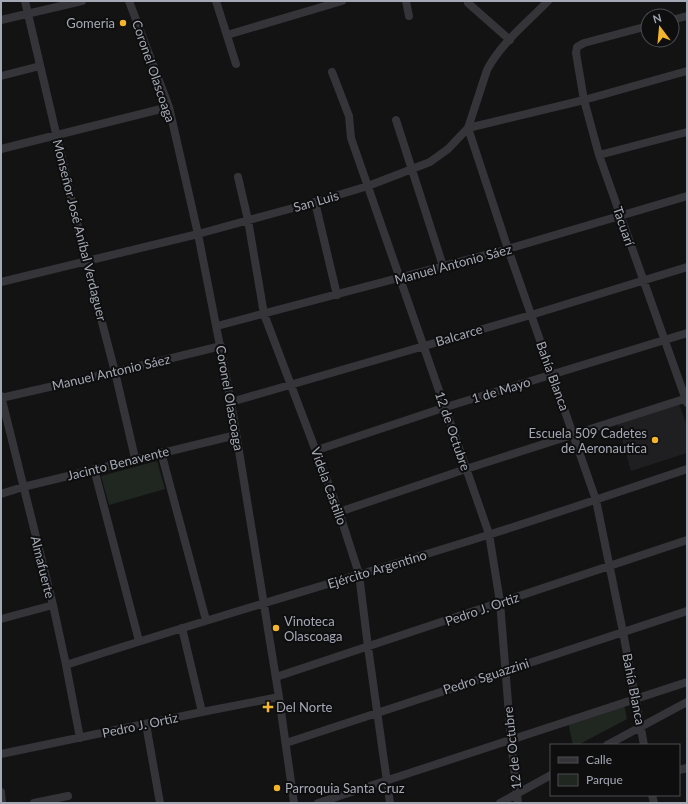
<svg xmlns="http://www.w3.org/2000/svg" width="688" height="804" font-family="Lato,sans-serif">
  <rect width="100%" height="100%" fill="#131314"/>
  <path fill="#1f1f21" d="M679,404L687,426V453L631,471L617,422Z"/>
  <path fill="#1f2720" d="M157,461L165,489L109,505L101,476Z
    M624,704L627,719L578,745H573L568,722Z"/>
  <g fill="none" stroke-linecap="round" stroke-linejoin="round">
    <path stroke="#343439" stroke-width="8" d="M25,1L86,261L115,372L135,458
      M129,1L169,107L198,234L231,402L279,697L294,803
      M216,1L236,64
      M406,1L409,16
      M468,3L510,40
      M1,20L82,1
      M672,20L687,16
      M648,26L584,43L577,47L576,53L584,100L599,155L687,403
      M227,35L342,1
      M332,72L349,116L351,138L489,534L500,602L511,740L518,803
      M1,76L40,66
      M396,120L443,266
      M468,128L508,249L596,500L623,632L644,745
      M468,128L584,100L687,71
      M1,149L169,107
      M599,155L687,132
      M238,177L248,220L264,314L339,512L359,574L368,647L390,803
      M315,202L337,295
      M1,282L198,234L315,202L368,186L412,169L430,162L448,149L468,128L487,70C501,43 527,23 548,1
      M217,326L508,249L687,196
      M1,396L53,605L66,665L80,738
      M1,398L115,372L221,346
      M231,402L531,315L687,267
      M317,450L446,407L687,333
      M161,452L206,620
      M94,469L139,641
      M1,494L23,487L236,435
      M339,512L466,469L687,398
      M1,619L53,605
      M182,628L202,712
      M66,665C206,619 348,579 488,535C555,514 621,491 687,469
      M276,677L687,540
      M146,724L160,803
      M286,743L687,611
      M607,745L687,702
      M1,754L202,712L279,697
      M679,770L687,768
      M1,792L2,803
      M652,795L654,803
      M34,803L68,796
      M318,803L687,682
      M500,803L551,775"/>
  </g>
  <g fill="#f3b52c" stroke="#0e0e0f" stroke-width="1.5">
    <circle cx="123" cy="23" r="4"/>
    <circle cx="655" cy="440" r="4"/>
    <circle cx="276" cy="628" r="4"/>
    <path d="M266 701h4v4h4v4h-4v4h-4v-4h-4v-4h4z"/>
    <circle cx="277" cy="788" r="4"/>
  </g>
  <g text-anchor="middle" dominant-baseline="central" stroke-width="4" stroke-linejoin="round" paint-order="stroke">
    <g font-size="13" fill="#a4a9b5" stroke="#0e0e0f" text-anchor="start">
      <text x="115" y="23" text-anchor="end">Gomeria</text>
      <text x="647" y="433" text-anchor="end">Escuela 509 Cadetes<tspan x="647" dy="15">de Aeronautica</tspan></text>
      <text x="284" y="621">Vinoteca<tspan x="284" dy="15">Olascoaga</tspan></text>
      <text x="276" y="707">Del Norte</text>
      <text x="285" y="788">Parroquia Santa Cruz</text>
    </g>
    <g font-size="13" fill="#a4a9b5" stroke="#0e0e0f">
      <text transform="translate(154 71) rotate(71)">Coronel Olascoaga</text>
      <text transform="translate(316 201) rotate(-16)">San Luis</text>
      <text transform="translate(624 226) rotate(71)">Tacuarí</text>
      <text transform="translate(80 230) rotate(76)">Monseñor José Aníbal Verdaguer</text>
      <text transform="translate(453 264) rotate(-15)">Manuel Antonio Sáez</text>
      <text transform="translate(459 335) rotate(-16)">Balcarce</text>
      <text transform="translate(111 372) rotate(-13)">Manuel Antonio Sáez</text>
      <text transform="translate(553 376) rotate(70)">Bahía Blanca</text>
      <text transform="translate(501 390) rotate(-17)">1 de Mayo</text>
      <text transform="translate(230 398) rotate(80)">Coronel Olascoaga</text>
      <text transform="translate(453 431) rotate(71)">12 de Octubre</text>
      <text transform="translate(118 463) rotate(-14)">Jacinto Benavente</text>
      <text transform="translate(329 486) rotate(70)">Videla Castillo</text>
      <text transform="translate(43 567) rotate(76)">Almafuerte</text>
      <text transform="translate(377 569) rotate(-17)">Ejército Argentino</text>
      <text transform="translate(482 609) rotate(-19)">Pedro J. Ortiz</text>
      <text transform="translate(486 676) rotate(-18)">Pedro Sguazzini</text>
      <text transform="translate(634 689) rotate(79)">Bahía Blanca</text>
      <text transform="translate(140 725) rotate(-12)">Pedro J. Ortiz</text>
      <text transform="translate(512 748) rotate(-96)">12 de Octubre</text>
    </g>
  </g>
  <rect width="688" height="804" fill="none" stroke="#a4a9b5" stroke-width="4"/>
  <rect x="550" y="744" width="130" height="52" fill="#0e0e0f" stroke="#4a4c51"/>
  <rect x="558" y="757" width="20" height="6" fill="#343439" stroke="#4a4c51"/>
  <text x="586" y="764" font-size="12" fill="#a4a9b5">Calle</text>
  <rect x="558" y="774" width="20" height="12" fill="#1f2720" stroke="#4a4c51"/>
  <text x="586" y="784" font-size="12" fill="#a4a9b5">Parque</text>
  <g transform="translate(660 28) rotate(344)"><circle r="19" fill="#0e0e0f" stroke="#4a4c51"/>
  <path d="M0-3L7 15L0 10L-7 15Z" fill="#f3b52c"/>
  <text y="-6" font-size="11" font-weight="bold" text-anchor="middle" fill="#a4a9b5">N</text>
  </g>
</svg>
